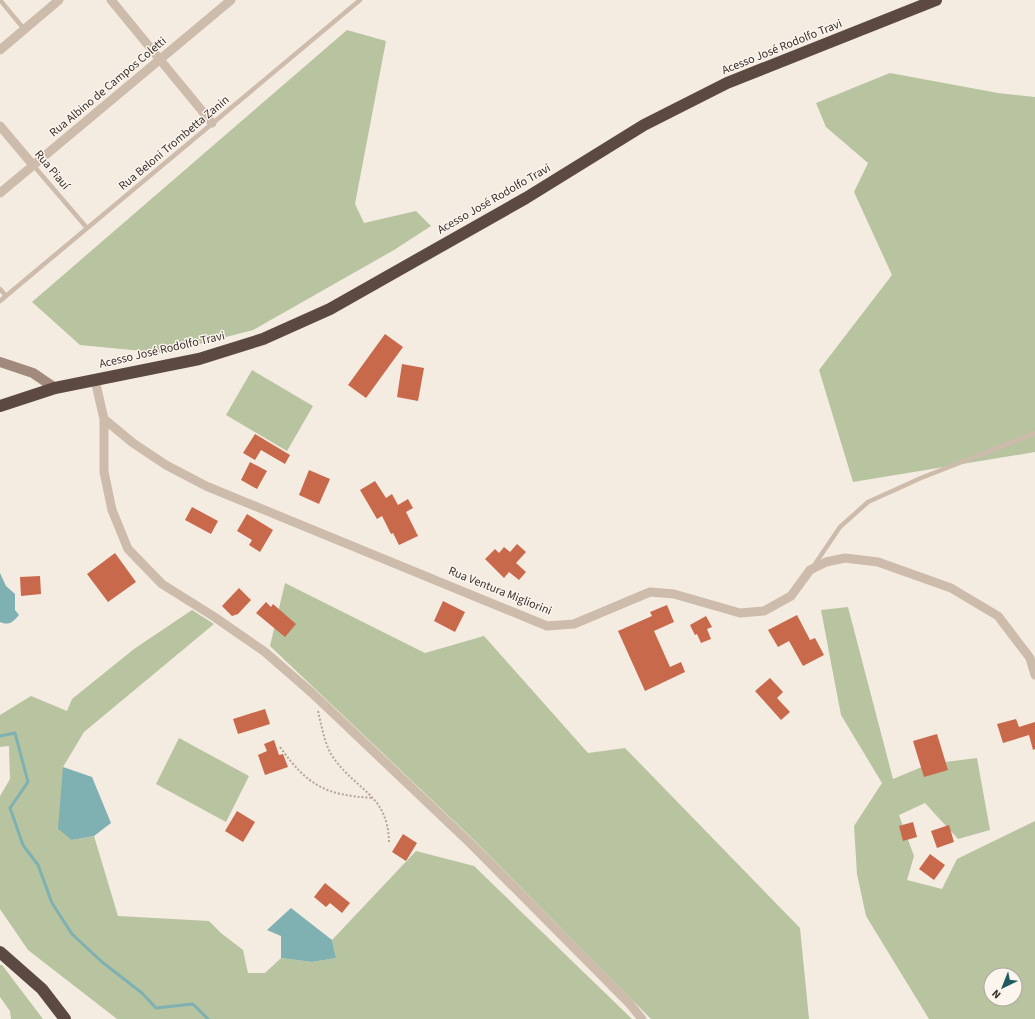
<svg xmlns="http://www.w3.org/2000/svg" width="1035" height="1019" font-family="'Source Sans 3',sans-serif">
  <rect width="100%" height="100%" fill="#f4ebe1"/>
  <path fill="#b8c4a0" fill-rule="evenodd" d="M347,30L386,41L355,204L364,223L416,211L431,226L394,250L253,330L164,353L80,345L32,302Z
    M890,73L998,93L1035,97V452L853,482L819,370L892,275L854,192L868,163L826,127L816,103Z
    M252,370L313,406L287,451L226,415Z
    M285,583L425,653L484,636L588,753L625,748L800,928L809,1019H651L475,841L270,646Z
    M848,607L893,779L929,764L977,758L990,830L958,839L925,803L899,815L914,856L907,880L942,889L957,859L1035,821V1019H929L866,916L857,874L854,826L882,783L841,715L821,610ZM991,975H1015V999H991Z
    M192,610L214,624L84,732L63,767L72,840L94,836L118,916L209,921L221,933L243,950L248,973H265L281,958L312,962L336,958L332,940L416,851L474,866L632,1019H117L28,950L0,909V796L10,779L9,746L0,747V715L31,696L67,711L72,699L134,649Z
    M179,738L249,776L226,822L156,784Z
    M0,965H2L43,1019H11L10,1011L0,997Z"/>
  <path fill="#7fb0b2" d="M0,573L6,586L15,594V610L19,615C13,622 9,626 0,622Z
    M63,767L92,777L111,823L94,836L72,840L58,829Z
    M291,908L332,940L336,958L312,962L281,958V936L267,930Z"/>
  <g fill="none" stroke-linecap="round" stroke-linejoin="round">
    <path stroke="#7fb0b2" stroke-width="3" d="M0,736L15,733L28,782L10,808L23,845L38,865L52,903L72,934L102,962L142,993L156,1008L193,1004L208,1019"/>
  </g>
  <path fill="#c8694b" d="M385,334L403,347L366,398L348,385Z
    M402,364L424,368L418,401L397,397Z
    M255,434L290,455L285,464L261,450L255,460L243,453Z
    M250,462L267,471L257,489L241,480Z
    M309,470L330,479L319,504L299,495Z
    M375,481L386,498L392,494L398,505L408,499L413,508L406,512L418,536L399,545L393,533L391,534L382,516L377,519L360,490Z
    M192,507L218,521L211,534L185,520Z
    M247,514L273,530L260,552L249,545L252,540L237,531Z
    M517,544L526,552L516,563L526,572L519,580L509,572L504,578L485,559L495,549L499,553L504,547L510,552Z
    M115,553L136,582L108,602L87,574Z
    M40,576L41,594L21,596L20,577Z
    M239,588L251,600L238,614L232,616L222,606Z
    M443,601L465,612L455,632L434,621Z
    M266,602L271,607L273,604L296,624L285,637L256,613Z
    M667,605L674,622L654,631L670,667L681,662L685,672L645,691L618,631L652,616L650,612Z
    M797,615L810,640L815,638L824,655L803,666L789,641L778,647L768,630Z
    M706,616L712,627L707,629L711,639L701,643L697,634L695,635L690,625Z
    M770,678L783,692L777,698L790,712L781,720L755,691Z
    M265,709L270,724L238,734L233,719Z
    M1016,719L1019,727L1035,722V749L1033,750L1029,735L1003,743L997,724Z
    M937,734L948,770L924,777L913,741Z
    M274,740L279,755L283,754L288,767L265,775L258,755L267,751L264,744Z
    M237,811L255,822L243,842L225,831Z
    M913,822L917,837L903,841L899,826Z
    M949,825L954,842L937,848L931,831Z
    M403,834L417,843L406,861L392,852Z
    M930,854L945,865L934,880L919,869Z
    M325,883L350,903L342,913L330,903L326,907L314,897Z"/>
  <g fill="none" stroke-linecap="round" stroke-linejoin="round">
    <path stroke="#b9a596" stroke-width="2" stroke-dasharray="2 2" stroke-linecap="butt" d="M318,711C322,728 325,747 335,760C359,792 388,796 389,842
      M280,747C308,786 325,795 373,798"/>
    <path stroke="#cdbbac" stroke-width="4.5" d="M0,0L24,29
      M33,165L87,228
      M0,289L6,296
      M0,301L360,0
      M813,567L840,527L868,502L921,478L1035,433"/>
    <path stroke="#cdbbac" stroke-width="9" d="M111,0L212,123
      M0,50L59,0
      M0,126L33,165
      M0,193L231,0
      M95,380L104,419L133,443L166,465L206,486L547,626L574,624L650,592L674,594L740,613L764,611L791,596L810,570L826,562L845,558L878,562L951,588L998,616L1030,658L1035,675
      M104,419V472L112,510L128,549L162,584L213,616L265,652L312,693L470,843L629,1003L642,1019"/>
    <path stroke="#a18a7d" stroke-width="10" d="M0,362L33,373L55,388"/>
    <path stroke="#5c4a42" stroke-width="12" d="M0,406L55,388L199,359L263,339L330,309L526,198L644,125L727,83L936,0
      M0,952L42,989L65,1019"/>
  </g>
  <g text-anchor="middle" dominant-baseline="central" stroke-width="3" stroke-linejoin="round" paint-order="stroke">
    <g font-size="12" fill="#3b302b" stroke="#fbf5ee">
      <text transform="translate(782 47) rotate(-22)">Acesso José Rodolfo Travi</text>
      <text transform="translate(108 87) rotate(-40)">Rua Albino de Campos Coletti</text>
      <text transform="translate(174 143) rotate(-40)">Rua Beloni Trombetta Zanin</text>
      <text transform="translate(52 170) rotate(50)">Rua Piauí</text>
      <text transform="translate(494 199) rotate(-30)">Acesso José Rodolfo Travi</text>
      <text transform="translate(162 350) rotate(-13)">Acesso José Rodolfo Travi</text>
      <text transform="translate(500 591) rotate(22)">Rua Ventura Migliorini</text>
    </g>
  </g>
  <g transform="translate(1003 987) rotate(223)"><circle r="19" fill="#fbf5ee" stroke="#aea6a0"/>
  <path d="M0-3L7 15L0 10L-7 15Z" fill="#1f5a5e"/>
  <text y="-6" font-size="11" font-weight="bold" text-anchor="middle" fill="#3b302b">N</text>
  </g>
</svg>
